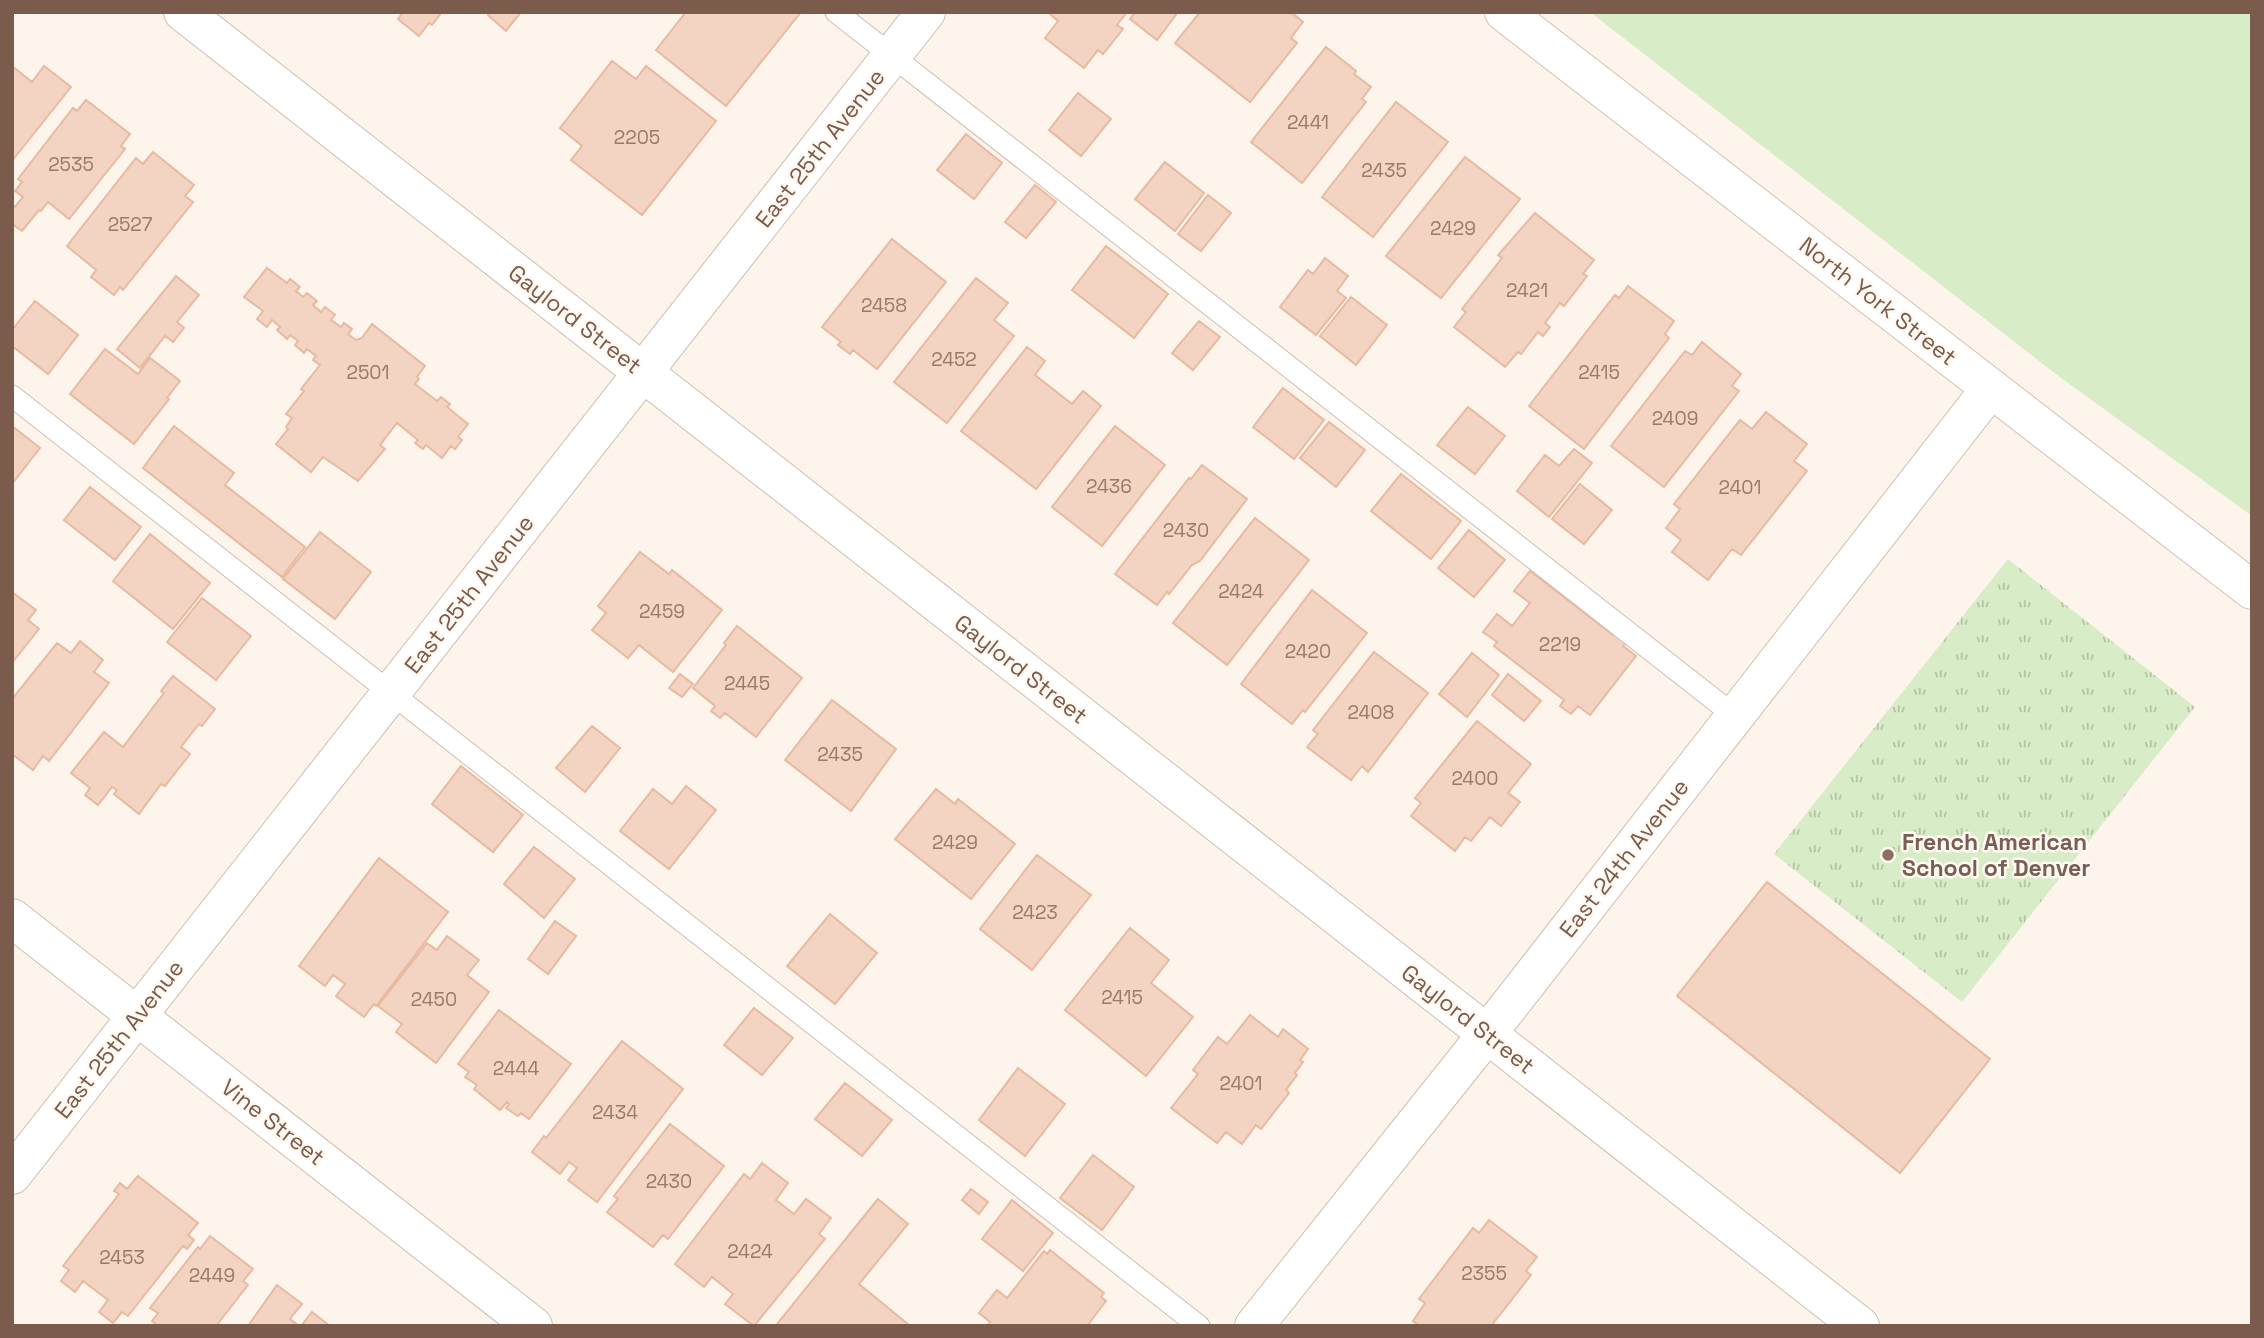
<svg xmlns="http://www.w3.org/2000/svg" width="2264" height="1338" font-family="'Space Grotesk',sans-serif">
  <defs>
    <pattern id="park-tufts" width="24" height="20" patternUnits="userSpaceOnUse" patternTransform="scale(1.75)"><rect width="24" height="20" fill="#d8ecc8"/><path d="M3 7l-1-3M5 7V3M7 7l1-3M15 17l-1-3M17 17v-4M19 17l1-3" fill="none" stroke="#b4c2a5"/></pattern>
  </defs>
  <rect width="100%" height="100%" fill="#fdf5eb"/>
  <path fill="#d8ecc8" d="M1590,12H2252V516L2057,375Z"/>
  <path fill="url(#park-tufts)" d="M2008,559L2195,707L1962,1002L1774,854Z"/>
  <path fill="#f3d4c2" stroke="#e7baa1" stroke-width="2" d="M403,12H442L432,25L429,23L419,36L398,19Z
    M490,12H521L506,31L488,15Z
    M686,12H801L726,106L656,50Z
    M1051,12H1127L1117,25L1123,29L1103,54L1098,50L1084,68L1045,38L1058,21L1050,14Z
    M1135,12H1178L1157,40L1130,19Z
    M1200,12H1291L1303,22L1291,38L1297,43L1250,102L1175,43Z
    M1326,47L1356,71L1354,74L1371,87L1362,99L1366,102L1302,183L1251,142Z
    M612,61L636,79L646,66L716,121L642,215L571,160L582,146L560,128Z
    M12,66L32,82L44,66L71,87L12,161Z
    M1078,93L1111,119L1081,156L1049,130Z
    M86,100L130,134L121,146L125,149L69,219L48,202L41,211L39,210L22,231L12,224V210L23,197L15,191L22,182L18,179L73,108L77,111Z
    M1396,102L1448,142L1373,237L1322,197Z
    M966,134L1002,163L974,199L937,170Z
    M153,152L194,185L185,196L193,202L123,290L120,287L114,295L91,277L96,270L67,246L136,158L143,164Z
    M1465,157L1520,199L1441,298L1386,256Z
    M1165,162L1204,193L1175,231L1135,199Z
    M1035,185L1056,202L1026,238L1005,222Z
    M1208,195L1231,213L1201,251L1178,234Z
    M1535,213L1594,260L1583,274L1587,276L1564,306L1560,303L1545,323L1550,327L1543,336L1538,332L1521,354L1518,352L1505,367L1454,327L1466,312L1462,309L1502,258L1498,255Z
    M892,239L946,282L877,369L853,350L850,354L838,345L841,342L822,327Z
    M1106,246L1168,294L1134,338L1072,290Z
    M1325,258L1348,276L1337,291L1346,298L1316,335L1280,307L1308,270L1313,274Z
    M267,268L287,283L290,279L300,287L296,291L303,297L307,293L317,301L313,305L321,312L325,307L335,315L331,320L341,327L344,323L352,329L348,334L356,340L362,338L372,324L425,366L417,377L419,379L415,384L437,401L441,397L450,404L447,407L468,424L458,437L462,440L455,449L451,446L442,458L426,445L423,449L415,443L418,440L397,423L380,445L385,449L358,481L323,457L311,472L276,444L288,429L286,427L292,418L286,414L304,391L301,389L320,365L313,360L316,356L307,349L304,353L295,345L298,341L290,335L287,339L277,330L280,327L272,320L267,327L257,319L263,311L244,297Z
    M176,276L199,295L177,322L184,328L173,342L165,336L140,368L117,349Z
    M976,278L1008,303L994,320L1014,336L947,423L894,382Z
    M1628,286L1674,321L1665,334L1669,338L1584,449L1529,406L1615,295L1619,298Z
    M1351,297L1387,325L1356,365L1320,336Z
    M35,301L78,335L48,374L12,346V330Z
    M1199,321L1220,337L1193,370L1172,353Z
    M1702,342L1741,374L1732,386L1739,391L1664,487L1611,446L1685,351L1692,355Z
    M1027,347L1045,361L1035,375L1072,404L1083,391L1101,406L1036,489L961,431Z
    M105,349L138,374L150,358L180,381L167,398L169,399L134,444L70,394Z
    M1283,388L1324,420L1294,459L1253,427Z
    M1468,407L1505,436L1475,474L1437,445Z
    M1766,412L1807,444L1794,461L1807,471L1741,555L1732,549L1708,580L1672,552L1681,540L1666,528L1680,509L1674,504L1740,420L1752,429Z
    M1329,422L1365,450L1336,487L1300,458Z
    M12,426L40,448L12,484Z
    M174,426L234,473L225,485L305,547L282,577L143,468Z
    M1115,426L1165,465L1102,546L1052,507Z
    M1574,449L1592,463L1549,517L1517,491L1545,455L1559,466Z
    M1202,465L1247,499L1200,561L1192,565L1169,594L1167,592L1157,605L1115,574L1189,478L1191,479Z
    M1401,474L1461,521L1431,559L1371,511Z
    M1580,484L1612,510L1584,544L1552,519Z
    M90,487L141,527L115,560L64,520Z
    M1255,518L1309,560L1227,665L1173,623Z
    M1469,530L1505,560L1474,597L1438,568Z
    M320,532L371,572L335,619L283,579Z
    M150,534L210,583L173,629L113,581Z
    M640,552L669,574L672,570L722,610L673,672L639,645L628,658L592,630L606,613L598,606Z
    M1530,571L1613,635L1617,631L1628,639L1623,646L1636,656L1590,715L1578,706L1571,714L1560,706L1564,700L1494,646L1497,642L1483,632L1497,614L1512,626L1530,603L1514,591Z
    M1312,590L1367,633L1305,712L1303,710L1292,724L1241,684Z
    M12,592L36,610L28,620L39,629L12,663Z
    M202,598L251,636L216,680L167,642Z
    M737,626L802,678L756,737L725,713L720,718L711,711L715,706L693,688L726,645L724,643Z
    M80,641L103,660L94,672L109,683L49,761L43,756L33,770L12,754V699L57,643L71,653Z
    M1374,652L1428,693L1368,772L1362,766L1351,780L1307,747L1318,734L1313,730Z
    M1472,653L1499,675L1467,717L1439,694Z
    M680,674L693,684L682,697L669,688Z
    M1508,674L1541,701L1524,721L1492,695Z
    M173,676L215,709L202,726L199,724L181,747L190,754L165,786L161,784L139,814L114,794L117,790L112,787L98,805L85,795L90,788L71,773L104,732L123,747L164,693L161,691Z
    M832,700L896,749L851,811L785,760Z
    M1477,721L1531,764L1508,793L1520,802L1501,826L1490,817L1471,841L1465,837L1455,851L1411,816L1421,803L1415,798Z
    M592,726L620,748L585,792L556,768Z
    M461,766L523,815L493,852L432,804Z
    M686,786L716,810L669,869L620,831L653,789L672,804Z
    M936,789L955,804L958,799L1015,844L971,899L895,839Z
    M534,847L575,879L544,918L504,884Z
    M1037,855L1091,895L1032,970L980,929Z
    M379,858L448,912L376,1006L374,1004L364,1017L336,996L345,984L333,975L325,986L299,966Z
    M1767,882L1990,1059L1900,1173L1677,996Z
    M830,914L877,953L835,1004L787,966Z
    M555,921L576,936L548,974L528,959Z
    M1130,928L1169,960L1151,983L1193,1017L1146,1076L1065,1010Z
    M447,936L479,960L467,975L489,992L436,1063L396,1032L402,1024L378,1006L427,943L437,950Z
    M754,1008L793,1038L762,1075L724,1045Z
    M499,1010L571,1064L529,1119L521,1113L518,1116L506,1108L509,1104L507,1102L500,1110L474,1089L477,1085L465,1077L469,1072L458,1064Z
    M1250,1015L1278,1037L1283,1029L1308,1049L1300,1060L1303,1062L1295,1073L1297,1075L1286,1090L1289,1093L1261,1129L1256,1125L1242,1144L1226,1132L1217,1143L1171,1108L1198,1074L1193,1070L1218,1037L1227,1044Z
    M622,1041L683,1089L597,1202L568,1180L577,1168L569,1162L560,1174L532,1152L544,1136L546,1138Z
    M1018,1068L1065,1104L1025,1156L979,1120Z
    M845,1083L892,1120L862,1156L815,1119Z
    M670,1124L724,1166L668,1239L663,1235L653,1247L607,1212L618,1199L614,1196Z
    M1093,1155L1134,1187L1102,1230L1060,1198Z
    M762,1163L788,1183L776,1200L794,1214L806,1199L831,1218L819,1234L825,1239L754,1326L725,1304L733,1294L712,1277L704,1287L675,1264L744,1174L750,1179Z
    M138,1176L198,1223L188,1235L194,1240L187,1249L183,1246L128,1316L122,1312L113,1323L99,1312L108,1300L83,1281L75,1292L61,1281L69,1270L63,1266L119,1194L114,1191L120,1183L127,1189Z
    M971,1189L988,1202L979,1214L962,1200Z
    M878,1199L908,1224L859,1284L909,1325L780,1326L777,1324Z
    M1012,1200L1053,1233L1023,1271L982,1239Z
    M1489,1220L1537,1257L1526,1271L1531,1275L1491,1326H1419L1413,1321L1425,1303L1419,1299L1473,1228L1479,1233Z
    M210,1236L253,1269L243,1281L248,1285L216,1326H158L152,1321L158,1313L150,1308L198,1247L200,1249Z
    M1050,1250L1104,1293L1101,1297L1106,1301L1087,1326H987L990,1322L979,1313L997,1290L1007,1298L1044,1251L1047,1254Z
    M277,1285L302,1304L290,1319L299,1326H248Z
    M312,1312L330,1326H301Z"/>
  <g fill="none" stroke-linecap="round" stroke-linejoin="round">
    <defs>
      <path id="service" d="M836,12L1735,716
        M12,396L1199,1326"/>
      <path id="minor" d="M183,12L1860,1326
        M12,918L533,1326
        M12,1175L926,12
        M1254,1326L1487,1034L1991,388"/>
      <path id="secondary" d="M1504,12L2252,590"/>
    </defs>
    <use href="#service" stroke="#d1bdaf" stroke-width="23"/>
    <use href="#minor" stroke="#d1bdaf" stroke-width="40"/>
    <use href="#secondary" stroke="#d6bfaf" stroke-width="40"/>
    <use href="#service" stroke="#fff" stroke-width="21"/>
    <use href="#minor" stroke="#fff" stroke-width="38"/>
    <use href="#secondary" stroke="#fff" stroke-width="38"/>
  </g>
  <circle fill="#8d6e63" stroke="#fff9f2" stroke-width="2.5" cx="1888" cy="855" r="7"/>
  <g text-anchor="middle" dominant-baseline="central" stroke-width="5" stroke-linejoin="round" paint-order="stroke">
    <g font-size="19" fill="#98796a">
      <text x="1308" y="122">2441</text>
      <text x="637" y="137">2205</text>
      <text x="71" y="164">2535</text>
      <text x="1384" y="170">2435</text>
      <text x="130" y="224">2527</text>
      <text x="1453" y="228">2429</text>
      <text x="1527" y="290">2421</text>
      <text x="884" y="305">2458</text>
      <text x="954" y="359">2452</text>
      <text x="368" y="372">2501</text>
      <text x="1599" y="372">2415</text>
      <text x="1675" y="418">2409</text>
      <text x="1109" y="486">2436</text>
      <text x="1740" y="487">2401</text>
      <text x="1186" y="530">2430</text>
      <text x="1241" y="591">2424</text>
      <text x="662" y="611">2459</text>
      <text x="1560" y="644">2219</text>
      <text x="1308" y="651">2420</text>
      <text x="747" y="683">2445</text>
      <text x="1371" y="712">2408</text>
      <text x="840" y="754">2435</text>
      <text x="1475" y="778">2400</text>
      <text x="955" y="842">2429</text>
      <text x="1035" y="912">2423</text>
      <text x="1122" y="997">2415</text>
      <text x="434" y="999">2450</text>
      <text x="516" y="1068">2444</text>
      <text x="1241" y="1083">2401</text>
      <text x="615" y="1112">2434</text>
      <text x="669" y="1181">2430</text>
      <text x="750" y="1251">2424</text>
      <text x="122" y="1257">2453</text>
      <text x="1484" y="1273">2355</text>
      <text x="212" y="1275">2449</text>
    </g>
    <g font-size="23" fill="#7a5b4c" stroke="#fff9f2">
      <text transform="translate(820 148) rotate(-52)">East 25th Avenue</text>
      <text transform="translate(1878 301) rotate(38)">North York Street</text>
      <text transform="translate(575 319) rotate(38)">Gaylord Street</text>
      <text transform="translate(469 594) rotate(-52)">East 25th Avenue</text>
      <text transform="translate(1021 669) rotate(38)">Gaylord Street</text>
      <text transform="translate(1624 858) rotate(-52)">East 24th Avenue</text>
      <text transform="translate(1468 1019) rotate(38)">Gaylord Street</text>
      <text transform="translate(119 1039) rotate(-52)">East 25th Avenue</text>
      <text transform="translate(273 1122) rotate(38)">Vine Street</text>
    </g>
    <g font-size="23" font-weight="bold" fill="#785e54" stroke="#fff9f2" text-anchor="start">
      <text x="1902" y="842">French American<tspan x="1902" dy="26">School of Denver</tspan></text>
    </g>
  </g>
  <rect width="2264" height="1338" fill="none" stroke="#7a5b4c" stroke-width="28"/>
</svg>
